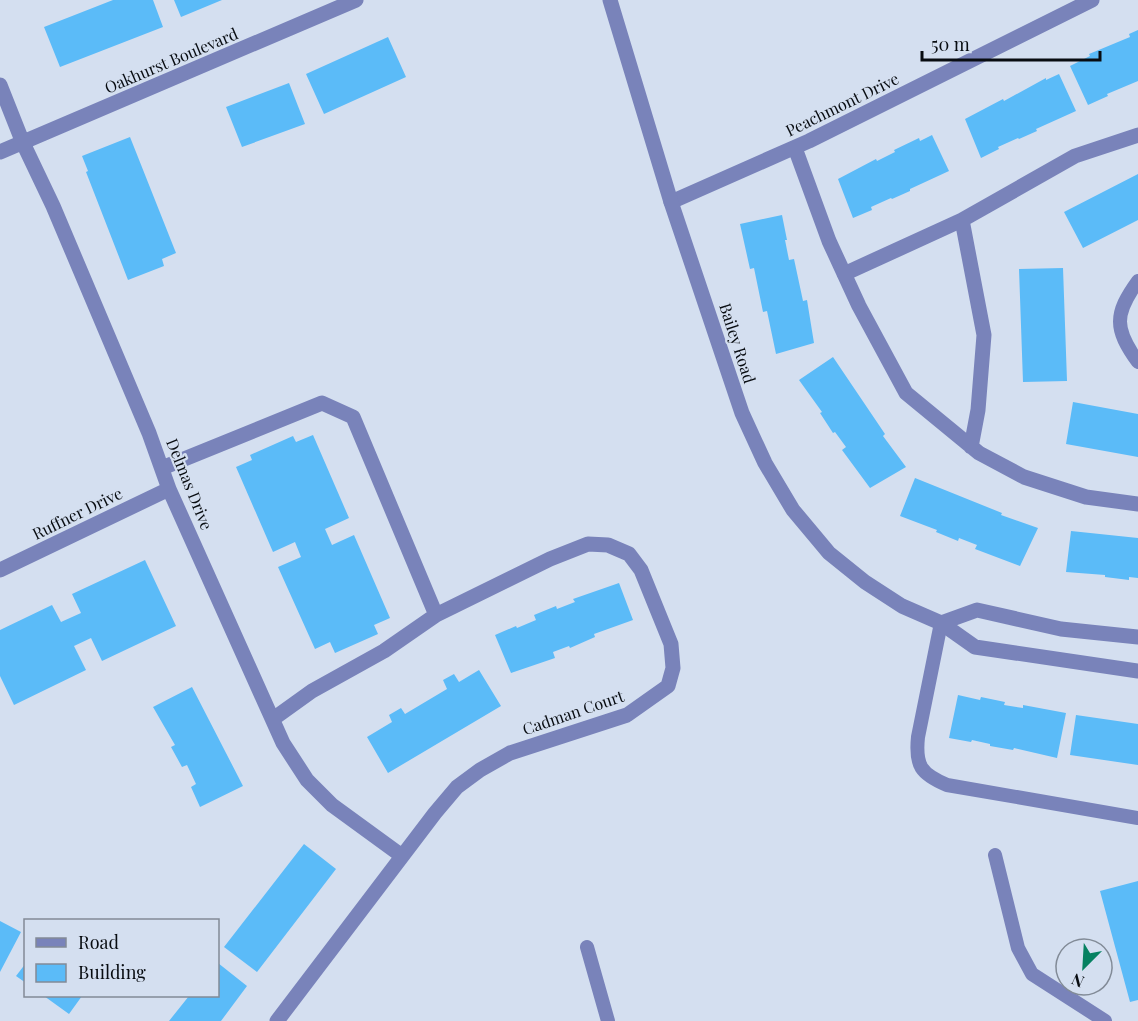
<svg xmlns="http://www.w3.org/2000/svg" width="1138" height="1021" font-family="'Playfair Display',serif">
  <rect width="100%" height="100%" fill="#d4dff0"/>
  <path fill="#5bbbf8" d="M113,0H153L163,27L60,67L44,27Z
    M174,0H222L181,17Z
    M1138,30V81L1107,94L1108,96L1088,105L1070,66L1090,56L1089,54L1130,37L1129,34Z
    M388,37L406,77L324,114L306,74Z
    M1059,74L1076,111L1036,129L1037,131L1019,139L1018,138L998,147L999,149L981,158L965,119L1003,99L1004,101L1046,78V80Z
    M289,83L305,124L242,147L226,107Z
    M932,135L949,171L910,189V191L892,199L891,198L871,207L872,210L853,218L838,179L876,159L877,161L895,152L894,150L919,138L920,141Z
    M130,137L176,253L162,259L164,266L128,280L86,172L88,171L82,156Z
    M1138,174V220L1083,248L1064,212Z
    M782,215L787,240H785L789,260L794,259L803,301L807,300L814,343L776,354L767,311L763,312L754,268L750,269L740,224Z
    M1063,268L1067,381L1023,382L1019,269Z
    M833,357L885,434L883,436L906,467L870,488L842,450L846,447L835,432L833,433L820,413L822,412L799,380Z
    M1073,402L1138,414V457L1066,444Z
    M313,435L349,518L325,529L332,545L354,535L390,618L374,625L378,634L335,653L330,642L315,649L278,567L301,557L295,542L273,552L236,467L252,460L250,455L293,436L296,442Z
    M915,478L1002,513L1001,515L1038,528L1020,566L975,549L977,545L959,538L958,541L936,532L937,530L900,516Z
    M1071,531L1138,538V578L1129,577V580L1105,577V575L1066,572Z
    M145,560L176,626L102,661L91,638L74,646L86,670L14,705L0,676V630L52,605L61,622L81,613L72,594Z
    M619,583L633,620L594,634L595,637L570,648L569,646L553,652L555,658L511,673L495,635L516,626L517,628L536,620L534,615L556,606L557,609L575,602L573,599Z
    M479,670L501,706L388,773L367,737L392,722L389,715L401,708L405,714L447,689L443,680L454,674L459,682Z
    M192,687L243,786L200,807L191,787L196,784L187,765L182,767L171,747L175,745L153,707Z
    M958,695L980,700L981,697L1005,702L1004,705L1023,708V705L1066,713L1057,758L1014,748L1013,750L990,746V744L972,740L971,742L949,738Z
    M1076,715L1138,724V765L1070,755Z
    M304,844L336,869L257,972L224,947Z
    M1138,881V1000L1130,1002L1100,891Z
    M0,921L21,932L0,972Z
    M26,963V983L16,976Z
    M218,963L247,986L221,1021H169L189,996H218Z
    M44,996H82L69,1014Z"/>
  <g fill="none" stroke-linecap="round" stroke-linejoin="round">
    <path stroke="#7983ba" stroke-width="14" d="M1138,281C1114,314 1114,329 1138,362
      M941,623L918,737C915,766 921,774 947,785L1138,818
      M995,855L1018,948L1032,974L1105,1021
      M587,947L608,1021"/>
    <path stroke="#7983ba" stroke-width="15" d="M0,85L23,143L53,206L149,433L169,489L283,743L307,780L332,805L402,856
      M795,148L829,241L859,306L906,393L979,453L1024,477L1086,497L1138,504
      M0,152L356,0
      M671,202L809,141L1092,0
      M962,220L1075,156L1138,135
      M844,274L962,220L984,335L978,410L971,447
      M162,468L322,403L353,417L436,615
      M0,570L169,489
      M273,719L312,691L384,651L436,615L550,559L588,544L608,545L629,554L641,570L671,644L673,668L668,686L627,715L510,753L480,770L457,787L435,813L277,1021"/>
    <path stroke="#7983ba" stroke-width="15" d="M610,0L671,202L742,413L765,463L793,510L829,553L865,582L902,606L941,623L975,647L1138,671
      M941,623L977,610L1061,629L1138,637"/>
  </g>
  <g text-anchor="middle" dominant-baseline="central" stroke-width="4.5" stroke-linejoin="round" paint-order="stroke">
    <g font-size="16" fill="#080c11" stroke="#d4dff0">
      <text transform="translate(171 60) rotate(-23)">Oakhurst Boulevard</text>
      <text transform="translate(842 104) rotate(-26)">Peachmont Drive</text>
      <text transform="translate(738 343) rotate(72)">Bailey Road</text>
      <text transform="translate(190 484) rotate(68)">Delmas Drive</text>
      <text transform="translate(77 513) rotate(-26)">Ruffner Drive</text>
      <text transform="translate(573 712) rotate(-19)">Cadman Court</text>
    </g>
  </g>
  <rect x="24" y="919" width="195" height="78" fill="#d4dff0" stroke="#828b97" stroke-width="1.5"/>
  <rect x="36" y="938" width="30" height="9" fill="#7983ba" stroke="#828b97" stroke-width="1.5"/>
  <text x="78" y="949" font-size="18" fill="#080c11">Road</text>
  <rect x="36" y="964" width="30" height="18" fill="#5bbbf8" stroke="#828b97" stroke-width="1.5"/>
  <text x="78" y="979" font-size="18" fill="#080c11">Building</text>
  <g transform="translate(1084 967) rotate(204)"><circle r="28" fill="#d4dff0" stroke="#828b97" stroke-width="1.5"/>
  <path d="M0-4.5L10 22L0 15L-10 22Z" fill="#068161"/>
  <text y="-9" font-size="16" font-weight="bold" text-anchor="middle" fill="#080c11">N</text>
  </g>
  <path d="M922 51v9h178v-9" fill="none" stroke="#080c11" stroke-width="3"/>
  <text x="931" y="51" font-size="18" fill="#080c11" stroke="#d4dff0" stroke-width="4.5" paint-order="stroke">50 m</text>
</svg>
